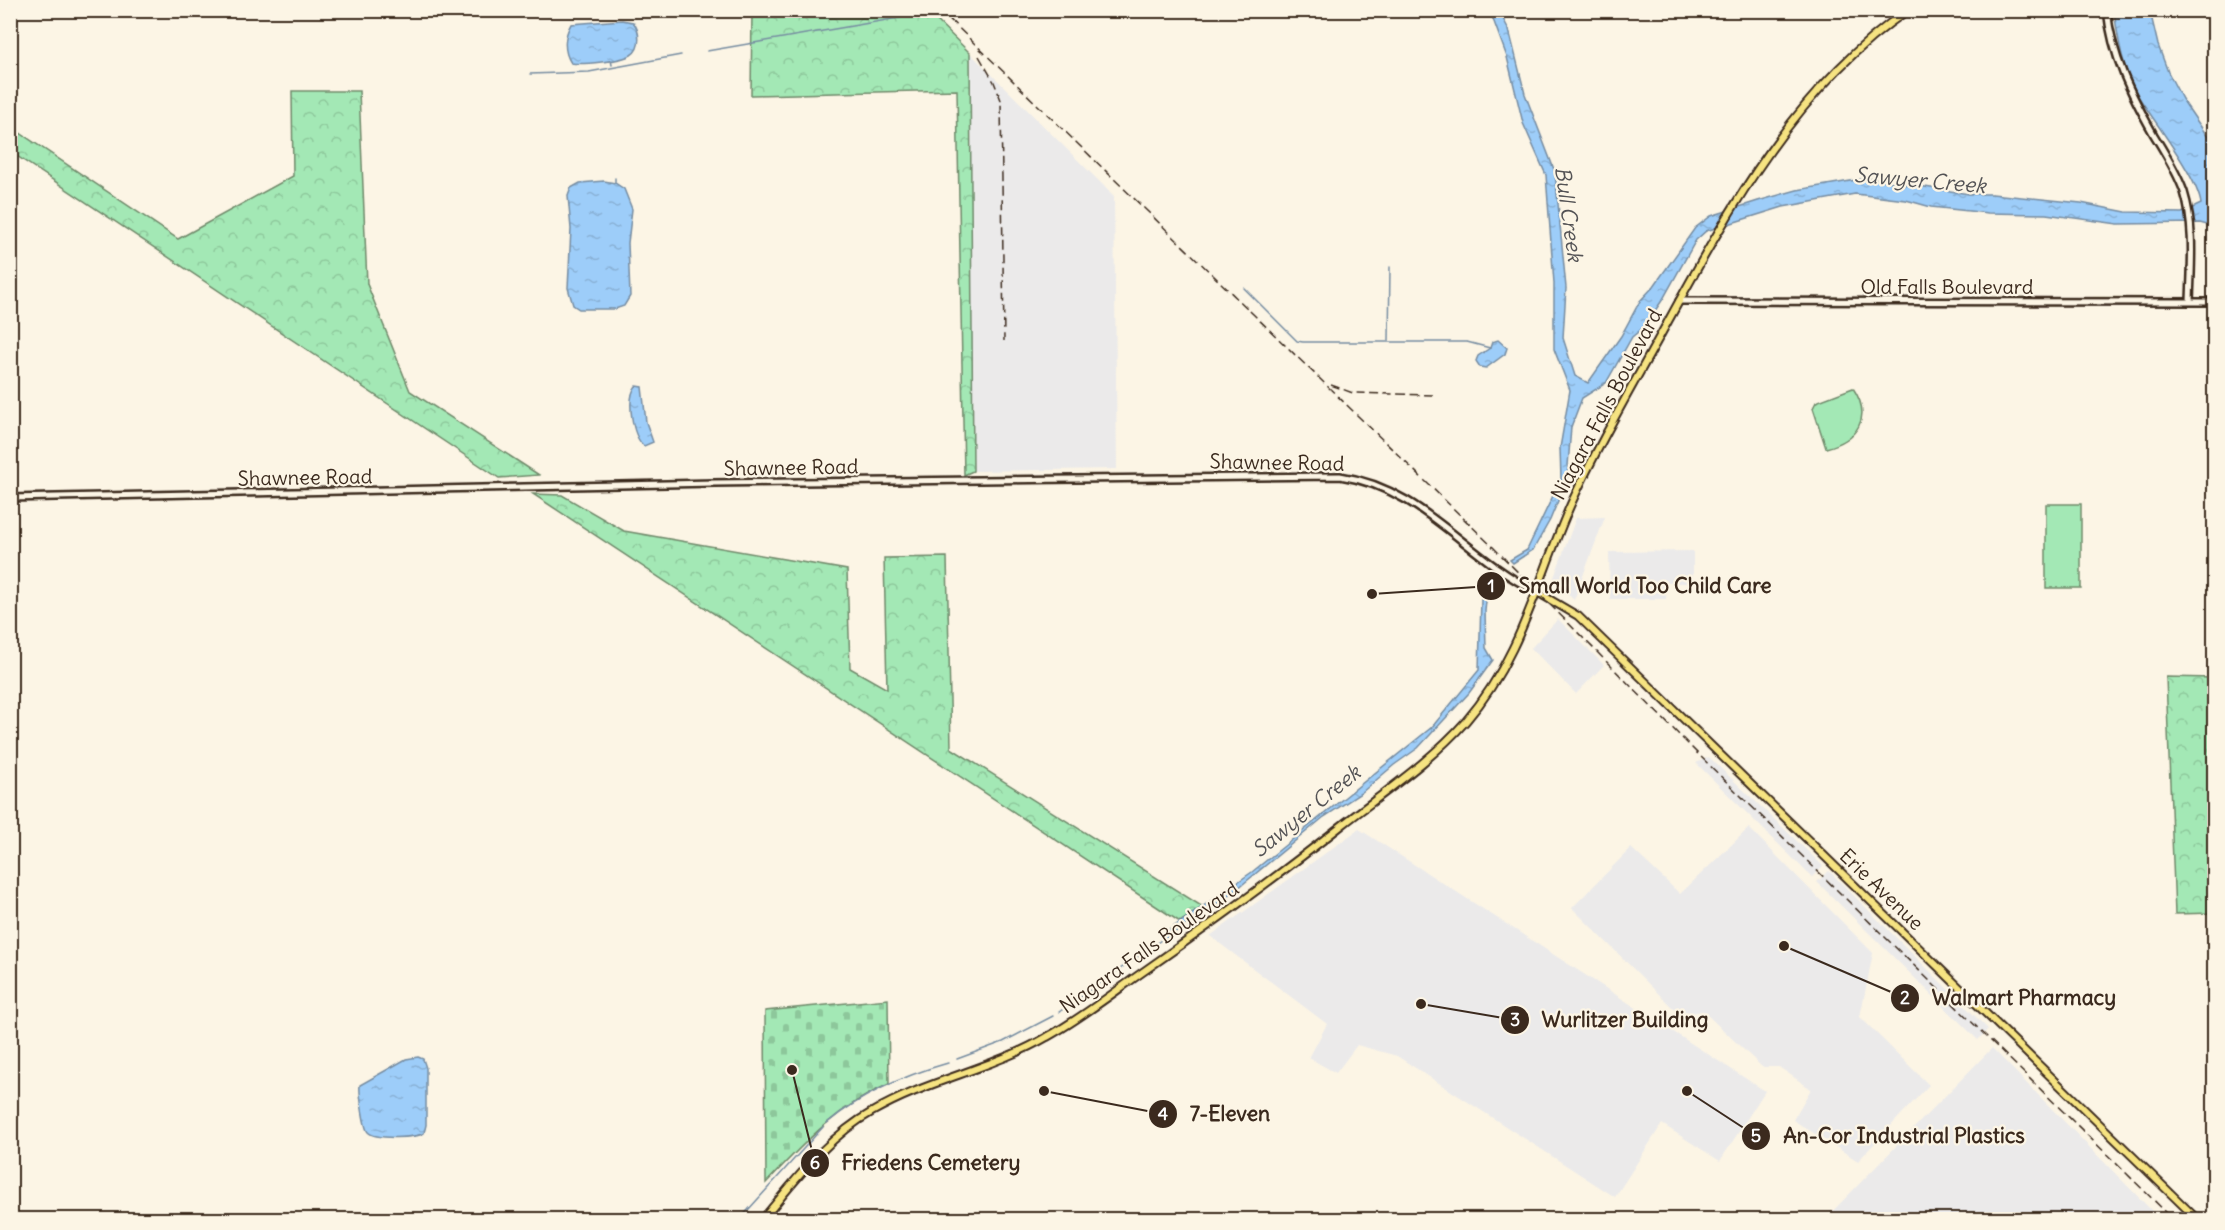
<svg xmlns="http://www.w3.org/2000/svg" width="2225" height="1230" font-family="Delius,sans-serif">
  <defs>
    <pattern id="forest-crowns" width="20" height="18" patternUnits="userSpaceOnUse" patternTransform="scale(1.5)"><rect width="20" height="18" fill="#a3e8b5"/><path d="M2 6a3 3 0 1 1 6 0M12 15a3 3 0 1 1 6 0" fill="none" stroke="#8dc79b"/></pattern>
    <pattern id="cemetery-stones" width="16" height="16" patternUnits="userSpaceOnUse" patternTransform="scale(1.5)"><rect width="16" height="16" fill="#a3e8b5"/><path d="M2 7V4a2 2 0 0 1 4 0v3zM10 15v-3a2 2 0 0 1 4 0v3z" fill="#8dc79b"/></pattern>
    <pattern id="water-ripples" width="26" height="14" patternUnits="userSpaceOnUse" patternTransform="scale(1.5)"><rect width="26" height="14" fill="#9dcdf9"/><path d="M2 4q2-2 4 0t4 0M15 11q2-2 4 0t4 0" fill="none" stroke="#88b0d5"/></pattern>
  </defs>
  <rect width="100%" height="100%" fill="#fcf5e5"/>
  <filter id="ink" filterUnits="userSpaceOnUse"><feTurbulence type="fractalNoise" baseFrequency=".0167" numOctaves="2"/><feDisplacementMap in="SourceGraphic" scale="12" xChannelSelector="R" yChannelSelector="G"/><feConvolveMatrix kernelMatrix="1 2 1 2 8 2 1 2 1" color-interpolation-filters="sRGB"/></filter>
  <g filter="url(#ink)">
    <path fill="#ebeaea" d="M970,53L1114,196L1117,469L973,471Z
      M1605,517L1574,600L1553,580L1576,518Z
      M1693,551V583H1667L1666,599H1610L1609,552Z
      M1558,619L1604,665L1576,694L1531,648Z
      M1709,757L1823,866L1812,877L1696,763Z
      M1749,828L1873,953L1860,1017L1929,1085L1858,1161L1793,1120L1811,1089L1779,1067H1762L1703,1011L1680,1015L1572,908L1631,848L1680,894Z
      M1359,829L1765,1091L1720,1161L1662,1124L1615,1197L1397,1056L1357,1045L1336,1073L1309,1058L1327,1024L1210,936Z
      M1829,871L1988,1029L1978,1040L1817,882Z
      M1992,1048L2160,1219H1825Z"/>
    <path fill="url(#forest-crowns)" stroke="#6f896a" stroke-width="1.5" d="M752,11H927L970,53L973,471L964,475L957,90L751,95Z
      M292,91H359L367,284L410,391L539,475L499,478L11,152V127L178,239L293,176Z
      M533,494L562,495L624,531L847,570L850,668L887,689L884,558L947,557L951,748L1203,907L1180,922Z
      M2214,658V913L2175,914L2166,677L2214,678Z"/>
    <path fill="url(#cemetery-stones)" stroke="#6f896a" stroke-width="1.5" d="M888,999L889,1084C838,1106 804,1143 766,1183L765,1011Z"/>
    <path fill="#a3e8b5" stroke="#6f896a" stroke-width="1.5" d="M1853,388C1873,418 1857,440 1826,448L1813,408L1816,402Z
      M2046,504H2081V588H2046Z"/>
    <path fill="url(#water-ripples)" stroke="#768ca1" stroke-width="1.5" d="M1490,11H1499L1509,30L1525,94L1555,172L1566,288L1563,338L1575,376L1588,383L1621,336L1640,301L1654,286L1695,228L1711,216L1758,201L1797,190L1868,178L1969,194H1992L2081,203L2126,212L2182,213L2201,204C2198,178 2154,121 2138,96C2123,71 2118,39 2114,11H2150L2158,45L2168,72L2182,99L2214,146V227L2200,223L2118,224L2046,214L1988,213L1931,207L1906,200L1855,194L1783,207L1706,231L1696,240L1663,299L1644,327L1632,337L1606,383L1582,398L1571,427L1567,479L1550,520L1533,550L1513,563L1510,560L1527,550L1561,479L1560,448L1570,390L1554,349V283L1546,175L1523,123L1507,57Z
      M622,20L633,22C640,30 642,48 631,55C621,61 582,65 571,63C563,51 564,36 571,24Z
      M604,181L615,183L624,189L632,209L628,243L630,296L624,306L615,309H579L573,305L568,288L571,229L568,196L571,188L580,183Z
      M1498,340L1507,348L1505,354L1486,368L1480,367L1476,361L1478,356L1490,348L1492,342Z
      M636,386L642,387L646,422L653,442L644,446C632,436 626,398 636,386Z
      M1489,579L1495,582L1486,601L1485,611L1486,648L1493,660L1469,693L1418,748L1394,765L1361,793L1324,817L1231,894L1165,939L1162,935L1252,872L1432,727L1479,670L1481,600Z
      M418,1057L423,1059L426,1068V1125L424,1133C416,1138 375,1140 368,1132C364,1128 359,1092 360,1085L406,1059Z"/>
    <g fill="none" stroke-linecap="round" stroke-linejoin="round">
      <path stroke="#768ca1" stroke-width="1.5" d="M707,51L904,17L930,16
        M611,60L612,65
        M530,74L589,72L681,55
        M615,183V178
        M1244,288L1297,341L1303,342H1467L1490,348
        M1389,341L1390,267
        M1059,1012L1164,938
        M957,1059L1003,1042L1053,1016
        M827,1123C861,1095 905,1075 948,1063
        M739,1220L823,1127"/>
      <defs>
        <path id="tertiary" d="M2107,10C2112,57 2131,94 2154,135C2165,153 2177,172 2184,192C2195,227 2191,266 2190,302
          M1679,301L2214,302"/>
        <path id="secondary" d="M10,498L714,483L1340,476C1423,488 1465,557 1537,592"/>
        <path id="primary" d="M1537,592L1578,616L2198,1220
          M762,1220C795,1181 827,1137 872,1112C927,1080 992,1069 1047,1037C1082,1018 1114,992 1147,969C1213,923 1278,876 1341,826C1383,793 1431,761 1466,721C1521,658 1538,578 1571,504C1597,447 1629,392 1660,336C1726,216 1792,90 1908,10"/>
      </defs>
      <use href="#tertiary" stroke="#3b2a1e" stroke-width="10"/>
      <use href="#secondary" stroke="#3b2a1e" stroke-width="10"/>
      <use href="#primary" stroke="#3b2a1e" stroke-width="10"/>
      <use href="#tertiary" stroke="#fcf5e5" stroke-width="5"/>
      <use href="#secondary" stroke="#fcf5e5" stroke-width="5"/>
      <use href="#primary" stroke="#f6e381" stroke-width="6"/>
      <path stroke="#3b2a1e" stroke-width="1.5" stroke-dasharray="9 4.5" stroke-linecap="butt" d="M940,10L1494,548L1698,754L2174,1220
        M979,56L994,82L1001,100L1004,341
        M1331,385L1353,393L1433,395"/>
    </g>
  </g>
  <g text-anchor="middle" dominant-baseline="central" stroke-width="4.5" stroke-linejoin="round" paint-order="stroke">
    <g font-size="20" fill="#3b2a1e" stroke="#fcf5e5">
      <text x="1947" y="286">Old Falls Boulevard</text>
      <text transform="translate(1606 404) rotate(-62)">Niagara Falls Boulevard</text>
      <text transform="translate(1277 462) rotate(1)">Shawnee Road</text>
      <text transform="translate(791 467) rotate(-1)">Shawnee Road</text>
      <text transform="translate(305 477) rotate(-1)">Shawnee Road</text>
      <text transform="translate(1882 889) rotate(44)">Erie Avenue</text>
      <text transform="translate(1149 947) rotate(-35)">Niagara Falls Boulevard</text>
    </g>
    <g font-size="21" font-style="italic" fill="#545355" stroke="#fcf5e5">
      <text transform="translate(1920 180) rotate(5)">Sawyer Creek</text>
      <text transform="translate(1569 214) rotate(82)">Bull Creek</text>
      <text transform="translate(1306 811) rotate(-39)">Sawyer Creek</text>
    </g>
  </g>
  <path fill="none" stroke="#3b2a1e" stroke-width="2" d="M1372 594L1491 586M1784 946L1905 998M1421 1004L1515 1020M1044 1091L1163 1114M1687 1091L1756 1136M792 1070L815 1163"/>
  <g fill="#3b2a1e" stroke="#fcf5e5" stroke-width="2">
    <circle cx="1372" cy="594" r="6"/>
    <circle cx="1784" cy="946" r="6"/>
    <circle cx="1421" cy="1004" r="6"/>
    <circle cx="1044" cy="1091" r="6"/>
    <circle cx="1687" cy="1091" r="6"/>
    <circle cx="792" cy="1070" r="6"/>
    <circle cx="1491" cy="586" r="15"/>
    <circle cx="1905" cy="998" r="15"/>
    <circle cx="1515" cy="1020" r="15"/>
    <circle cx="1163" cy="1114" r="15"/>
    <circle cx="1756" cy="1136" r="15"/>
    <circle cx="815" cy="1163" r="15"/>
  </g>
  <g font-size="18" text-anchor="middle" font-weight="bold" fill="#fff">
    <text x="1491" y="592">1</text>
    <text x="1905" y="1004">2</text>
    <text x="1515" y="1026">3</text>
    <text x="1163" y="1120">4</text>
    <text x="1756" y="1142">5</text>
    <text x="815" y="1169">6</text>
  </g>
  <g font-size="21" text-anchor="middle" font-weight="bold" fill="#3b2a1e" stroke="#fcf5e5" stroke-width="4.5" stroke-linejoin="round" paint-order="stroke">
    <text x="1645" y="593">Small World Too Child Care</text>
    <text x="2024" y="1005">Walmart Pharmacy</text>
    <text x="1625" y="1027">Wurlitzer Building</text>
    <text x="1230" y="1121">7-Eleven</text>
    <text x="1904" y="1143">An-Cor Industrial Plastics</text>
    <text x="931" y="1170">Friedens Cemetery</text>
  </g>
  <rect width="2225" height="1230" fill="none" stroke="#fcf5e5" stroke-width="36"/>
  <rect x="18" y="18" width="2189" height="1194" fill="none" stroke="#3b2a1e" stroke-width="2" filter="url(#ink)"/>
</svg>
